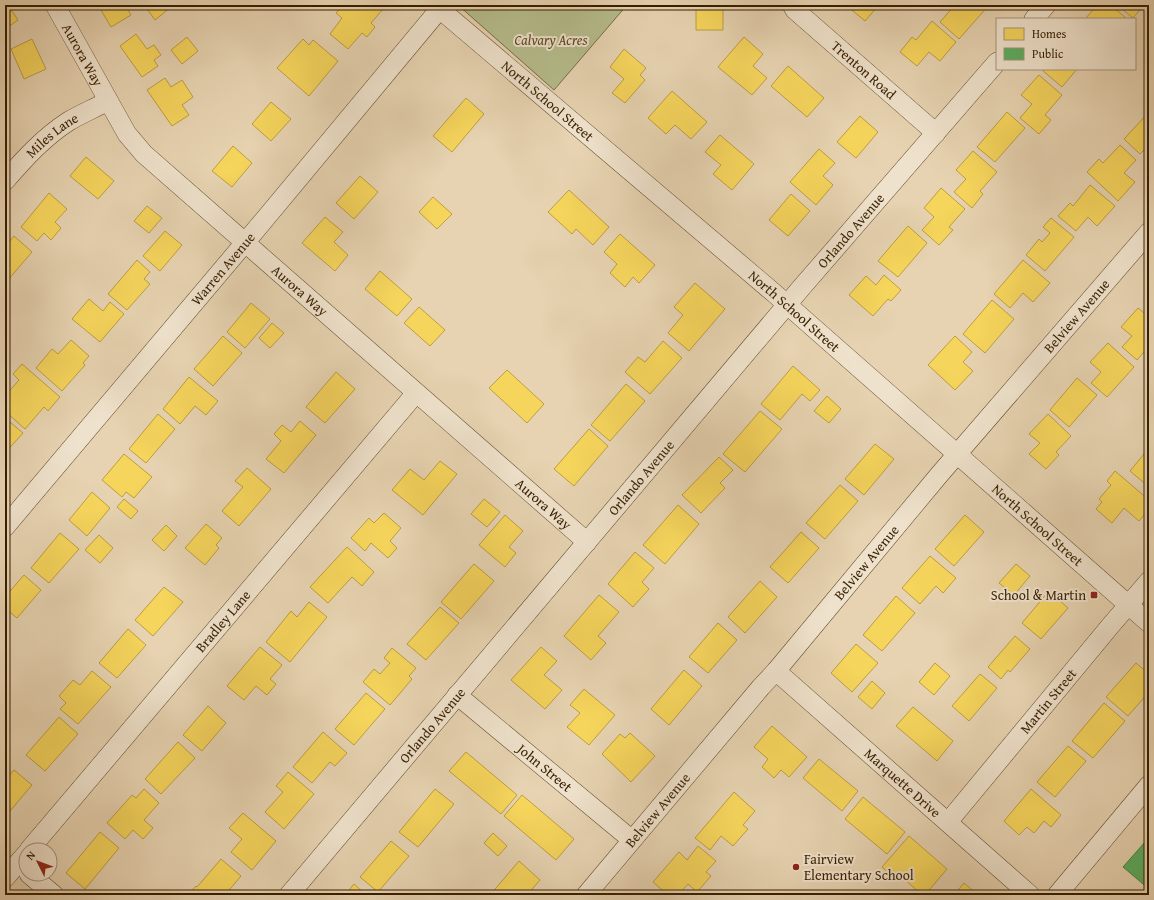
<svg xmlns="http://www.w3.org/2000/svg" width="1154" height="900" font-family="'Gentium Book Plus',serif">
  <rect width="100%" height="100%" fill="#e7d3b1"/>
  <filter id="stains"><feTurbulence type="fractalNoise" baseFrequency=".005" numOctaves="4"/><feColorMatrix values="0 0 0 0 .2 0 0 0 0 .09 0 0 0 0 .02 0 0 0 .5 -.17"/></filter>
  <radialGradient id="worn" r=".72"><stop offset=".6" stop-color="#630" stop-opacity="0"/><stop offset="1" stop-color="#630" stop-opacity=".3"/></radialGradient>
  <path fill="#b5bc8c" stroke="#766d46" d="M458,5H627L554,90Z"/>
  <path fill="#f6d55c" stroke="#bc9e40" d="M5,5H8L18,20L5,29Z
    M98,5H125L131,15L111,27Z
    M144,5H169L171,7L155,20Z
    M343,5H352L354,7L355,5H379L383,9L371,23L375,27L367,37L362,33L348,49L330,34L342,18L336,13Z
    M696,5H723V30H696Z
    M847,5H879L865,21L847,6Z
    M955,5H989L959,39L940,22Z
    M1097,5H1111L1127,19H1088L1086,18Z
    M1117,5H1144L1133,18Z
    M932,21L956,42L940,61L929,52L917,66L900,52L912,37L916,40Z
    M136,34L147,49L154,45L161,55L154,60L158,66L142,77L120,46Z
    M187,37L198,51L182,64L171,50Z
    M744,37L763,54L753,66L767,78L752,95L718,67Z
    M32,39L46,69L24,79L11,49Z
    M303,39L309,45L313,40L338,61L309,96L277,68Z
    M624,49L646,68L640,75L645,80L625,103L612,93L624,79L610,67Z
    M788,66L824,98L807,117L771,86Z
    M1043,69H1077L1062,87L1042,70Z
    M1039,75L1062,95L1045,115L1051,120L1039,134L1020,118L1032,104L1021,95Z
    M165,78L171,87L182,80L193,97L182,105L189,115L172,126L147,90Z
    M672,91L707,122L691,139L675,125L666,134L648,118Z
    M466,98L484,114L452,152L433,136Z
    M271,102L291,119L271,141L252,124Z
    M1007,112L1025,128L995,162L977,147Z
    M1149,112V145L1140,154L1124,139Z
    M860,116L878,132L856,158L837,142Z
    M720,135L754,164L732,190L713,174L721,165L705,152Z
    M1120,145L1136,160L1124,173L1135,182L1118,201L1087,172L1099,159L1103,163Z
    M233,146L252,163L232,187L212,171Z
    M819,149L835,163L823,176L833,185L816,205L790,182Z
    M973,151L997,172L980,191L983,194L972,208L954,192L966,179L956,170Z
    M86,157L114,181L98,199L70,176Z
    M360,176L378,192L354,219L336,203Z
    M1090,185L1115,206L1097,226L1088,217L1076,231L1058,216L1070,203L1073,206Z
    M941,188L965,209L949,227L953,230L939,245L922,230L934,217L924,208Z
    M569,190L609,227L593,245L576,229L572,234L548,212Z
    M49,193L67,209L55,222L61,228L51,240L44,233L37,241L21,227Z
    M791,194L810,211L788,236L769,220Z
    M433,197L452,214L437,229L419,212Z
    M147,206L162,218L149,233L134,221Z
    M325,217L343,232L334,242L348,255L335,271L302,243Z
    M1051,218L1074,237L1045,271L1026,255L1039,239L1042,242L1050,233L1043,227Z
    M908,226L927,243L898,277L878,261Z
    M165,231L182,245L160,271L143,256Z
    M620,234L655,265L639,283L633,277L625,287L610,273L617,264L604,252Z
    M14,236L32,252L8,280L5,277V247Z
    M137,260L150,272L144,279L150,284L127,310L108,294Z
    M1023,260L1050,283L1033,302L1023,293L1010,308L994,294Z
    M380,271L412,299L397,316L365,289Z
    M884,275L901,290L891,301L888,299L873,316L849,295L866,276L876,285Z
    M695,283L725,309L689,351L668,333L683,315L674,307Z
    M89,299L103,311L110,302L124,314L100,342L72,319Z
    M992,300L1014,319L985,353L963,334Z
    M251,303L270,319L245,348L227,332Z
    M419,307L445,330L430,346L404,323Z
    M1138,308L1149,317V346L1137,360L1122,347L1132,336L1121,327Z
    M272,323L284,333L270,348L259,338Z
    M223,336L242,353L213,386L194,369Z
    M955,336L972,352L963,362L973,371L955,390L928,365Z
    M71,340L89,356L83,363L85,365L62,391L36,368L52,349L58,354Z
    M663,341L682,358L650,394L625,372L638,357L645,362Z
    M1108,343L1134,367L1107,397L1091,383L1101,372L1090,362Z
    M22,364L60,397L48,411L44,407L25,429L5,411L10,405L5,401V396L19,380L13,374Z
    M793,366L820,390L810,401L802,394L780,420L761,404Z
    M507,370L544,404L527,423L489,388Z
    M336,372L355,389L325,423L306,407Z
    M189,377L218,401L206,415L195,406L180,424L163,409Z
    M1077,378L1097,395L1069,427L1050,410Z
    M626,384L645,401L610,441L591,425Z
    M827,396L841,409L829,423L814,411Z
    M760,411L782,429L745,472L723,454Z
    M158,414L175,429L146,463L129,449Z
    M1048,414L1071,436L1056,452L1059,455L1046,469L1029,454L1040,443L1029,434Z
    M5,418L23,433L5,453Z
    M300,421L316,435L284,473L266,459L281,441L274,434L282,425L291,432Z
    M589,429L608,446L574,486L554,469Z
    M875,444L894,459L864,495L845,479Z
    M1149,448V487L1130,471Z
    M124,454L152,477L134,498L126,492L122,497L102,480Z
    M719,457L733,470L720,483L725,488L701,513L682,495Z
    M440,461L457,474L423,515L392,490L410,469L424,480Z
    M247,468L271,489L239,526L222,511L243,487L235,481Z
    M1115,471L1149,500V509L1139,521L1124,508L1112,523L1096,509L1102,502L1099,499L1111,485L1107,481Z
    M840,485L858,501L825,539L806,523Z
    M92,492L110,508L87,536L69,520Z
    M124,499L138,511L131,519L117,507Z
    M484,499L500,512L487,527L471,514Z
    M678,505L699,524L665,564L643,545Z
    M384,513L401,528L390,541L397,548L388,558L371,543L365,551L351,538L369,518L374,523Z
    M505,515L523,531L509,547L516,553L505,567L479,545Z
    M965,515L984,532L954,566L935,549Z
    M206,524L222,538L216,545L219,548L205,565L185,548Z
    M166,525L177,536L164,551L152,540Z
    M801,532L819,548L788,583L770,567Z
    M60,533L79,549L49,583L31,568Z
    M99,535L113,548L100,563L85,550Z
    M347,547L374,572L362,586L352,577L328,603L310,587Z
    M635,552L654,568L642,582L649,589L633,607L608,584Z
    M930,556L956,578L943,593L936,586L920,604L902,588Z
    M474,564L494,581L461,619L441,602Z
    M1016,564L1030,576L1014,595L999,583Z
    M24,575L41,590L17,618L5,608V597Z
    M760,581L777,597L745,633L728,617Z
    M164,587L183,602L153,636L135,620Z
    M1049,591L1068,608L1041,639L1022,623Z
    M599,595L619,612L598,636L606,643L591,660L564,636Z
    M896,596L915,613L882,651L863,635Z
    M309,602L327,617L290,662L266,642L291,611L297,617Z
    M440,607L459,623L426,660L407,644Z
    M718,623L737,640L708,673L689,657Z
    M128,629L146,645L117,678L99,663Z
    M1015,636L1030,649L1010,672L1008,670L1001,679L988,667Z
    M856,644L878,663L852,692L831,673Z
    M260,647L282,665L270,679L276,684L267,695L256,686L244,700L227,686Z
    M541,647L557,661L544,675L562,690L545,709L511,680Z
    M392,648L416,668L409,676L412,679L390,705L363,682L374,669L380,674L390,663L384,658Z
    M935,663L950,676L934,695L919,682Z
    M1136,663L1149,674V692L1128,716L1106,697Z
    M684,670L702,686L669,725L651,709Z
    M92,671L111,687L78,724L60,709L66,703L59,696L73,680L80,685Z
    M980,674L997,688L969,721L952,706Z
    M872,681L885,693L872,709L858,697Z
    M584,689L615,715L589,745L567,727L580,713L570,705Z
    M366,693L385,709L354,745L335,729Z
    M1104,703L1125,721L1093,758L1072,741Z
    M208,706L226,723L202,751L183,735Z
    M913,707L953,741L937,761L896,726Z
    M59,717L78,734L45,771L26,755Z
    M772,726L807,757L789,777L781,770L774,778L762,767L768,759L754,747Z
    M323,732L347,753L335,766L330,762L312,783L293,767Z
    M630,733L655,756L631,782L602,754L620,734L625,738Z
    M178,742L195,758L161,794L145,779Z
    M1068,746L1086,761L1055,797L1037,782Z
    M466,752L517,795L501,814L449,771Z
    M819,759L858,791L842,811L803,778Z
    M14,770L32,785L5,817V780Z
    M288,772L314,794L284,829L265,812L283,792L276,786Z
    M144,789L159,803L144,820L153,828L143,839L133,830L125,839L107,823L132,795L136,798Z
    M435,789L454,804L418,847L399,832Z
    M1031,789L1061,815L1051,827L1044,821L1034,833L1027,827L1019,835L1004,821Z
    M734,792L755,811L743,825L748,829L733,846L721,836L710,850L695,838Z
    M522,795L574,839L556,860L504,816Z
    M863,797L905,832L887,854L845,819Z
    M243,813L276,841L252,870L231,852L242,839L229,828Z
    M100,832L119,848L85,889L66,873Z
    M493,833L507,846L498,856L484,843Z
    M909,836L947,869L925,895H922L902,877L898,881L882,867Z
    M391,841L409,856L378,892L360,877Z
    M698,846L716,861L706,872L711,876L697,892L688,884L678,895H668L653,882L679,852L687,860Z
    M221,859L241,876L225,895H188L196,886L197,887Z
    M519,861L540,880L527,895H490Z
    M964,883L978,895H954Z
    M354,884L366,895H345Z"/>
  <path fill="#5aae61" stroke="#4f8344" d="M1145,842L1149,845V889L1123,867Z"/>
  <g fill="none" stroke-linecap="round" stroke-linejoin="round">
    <defs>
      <g id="minor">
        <path id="s1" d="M55,5L127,134L144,154L587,542"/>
        <path id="s2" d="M435,5L774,293L1149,623"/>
        <path id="s3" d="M792,5L795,10L936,133"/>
        <path d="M1034,19L1046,5"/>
        <path id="s4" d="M5,181C24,159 44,137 69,121C81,114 95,108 108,101"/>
        <path id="s5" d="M5,527L259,226L443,5"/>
        <path id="s6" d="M776,671L1030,895"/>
        <path id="s7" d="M457,695L632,840"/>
        <path id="s8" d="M948,822L1111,625L1149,581"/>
        <path id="s9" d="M29,850L416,393"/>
        <path d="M29,874L54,895"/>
        <path d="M5,878L26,854"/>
        <path id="s10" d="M289,895L801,288L997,62"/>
        <path id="s11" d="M586,895L761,687L776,671L939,475L1149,232"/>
        <path d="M1057,895L1149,785"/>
      </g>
    </defs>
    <use href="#minor" stroke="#624b2c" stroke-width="20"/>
    <use href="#minor" stroke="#efe2cc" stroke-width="19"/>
  </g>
  <g fill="#8f2418" stroke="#efe2cc" stroke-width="1.5">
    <rect x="1090" y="591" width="8" height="8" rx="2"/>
    <circle cx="796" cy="867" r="4"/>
  </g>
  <g text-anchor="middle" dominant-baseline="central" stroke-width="4" stroke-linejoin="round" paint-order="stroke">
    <g font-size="14" font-style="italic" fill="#564623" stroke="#efe2cc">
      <text x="551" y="40">Calvary Acres</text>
    </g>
    <g font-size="14" fill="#361e00" stroke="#efe2cc">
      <text stroke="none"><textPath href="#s1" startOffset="57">Aurora Way</textPath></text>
      <text stroke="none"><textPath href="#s3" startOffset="97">Trenton Road</textPath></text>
      <text stroke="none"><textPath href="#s2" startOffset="148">North School Street</textPath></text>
      <text stroke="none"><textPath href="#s4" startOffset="66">Miles Lane</textPath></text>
      <text stroke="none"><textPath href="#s10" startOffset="870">Orlando Avenue</textPath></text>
      <text stroke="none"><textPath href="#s5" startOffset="338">Warren Avenue</textPath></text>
      <text stroke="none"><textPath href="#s1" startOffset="381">Aurora Way</textPath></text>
      <text stroke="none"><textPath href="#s2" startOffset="472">North School Street</textPath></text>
      <text stroke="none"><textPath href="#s11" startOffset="759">Belview Avenue</textPath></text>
      <text stroke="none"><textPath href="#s10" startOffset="546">Orlando Avenue</textPath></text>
      <text stroke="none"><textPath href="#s1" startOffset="705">Aurora Way</textPath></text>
      <text stroke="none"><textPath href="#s2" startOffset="796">North School Street</textPath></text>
      <text stroke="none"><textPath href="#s11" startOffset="435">Belview Avenue</textPath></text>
      <text stroke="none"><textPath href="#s9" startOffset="300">Bradley Lane</textPath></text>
      <text stroke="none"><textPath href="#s8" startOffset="157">Martin Street</textPath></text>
      <text stroke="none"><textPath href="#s10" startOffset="222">Orlando Avenue</textPath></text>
      <text stroke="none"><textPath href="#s7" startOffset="114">John Street</textPath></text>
      <text stroke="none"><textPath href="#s6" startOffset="169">Marquette Drive</textPath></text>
      <text stroke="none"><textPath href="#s11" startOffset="111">Belview Avenue</textPath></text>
    </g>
    <g font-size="14" fill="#361e00" stroke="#efe2cc" text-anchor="end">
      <text x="1086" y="595">School &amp; Martin</text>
      <text x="804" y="859" text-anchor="start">Fairview<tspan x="804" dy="16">Elementary School</tspan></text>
    </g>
  </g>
  <rect width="1154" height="900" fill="none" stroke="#e7d3b1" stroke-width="20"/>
  <rect x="6" y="6" width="1142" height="888" fill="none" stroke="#361e00" stroke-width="2"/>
  <rect x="10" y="10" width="1134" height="880" fill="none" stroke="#361e00"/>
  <rect x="996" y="18" width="140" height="52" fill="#efe2cc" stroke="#a5947a"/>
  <rect x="1004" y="28" width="20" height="12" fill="#f6d55c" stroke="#a5947a"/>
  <text x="1032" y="38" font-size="12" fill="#361e00">Homes</text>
  <rect x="1004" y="48" width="20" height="12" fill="#5aae61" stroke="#a5947a"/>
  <text x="1032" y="58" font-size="12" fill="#361e00">Public</text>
  <g transform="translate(38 862) rotate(312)"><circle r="19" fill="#efe2cc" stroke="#a5947a"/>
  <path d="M0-3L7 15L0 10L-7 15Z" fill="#8f2418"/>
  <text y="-6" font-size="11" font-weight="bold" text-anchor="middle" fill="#361e00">N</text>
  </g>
  <rect width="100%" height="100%" filter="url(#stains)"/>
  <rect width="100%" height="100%" fill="url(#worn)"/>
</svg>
